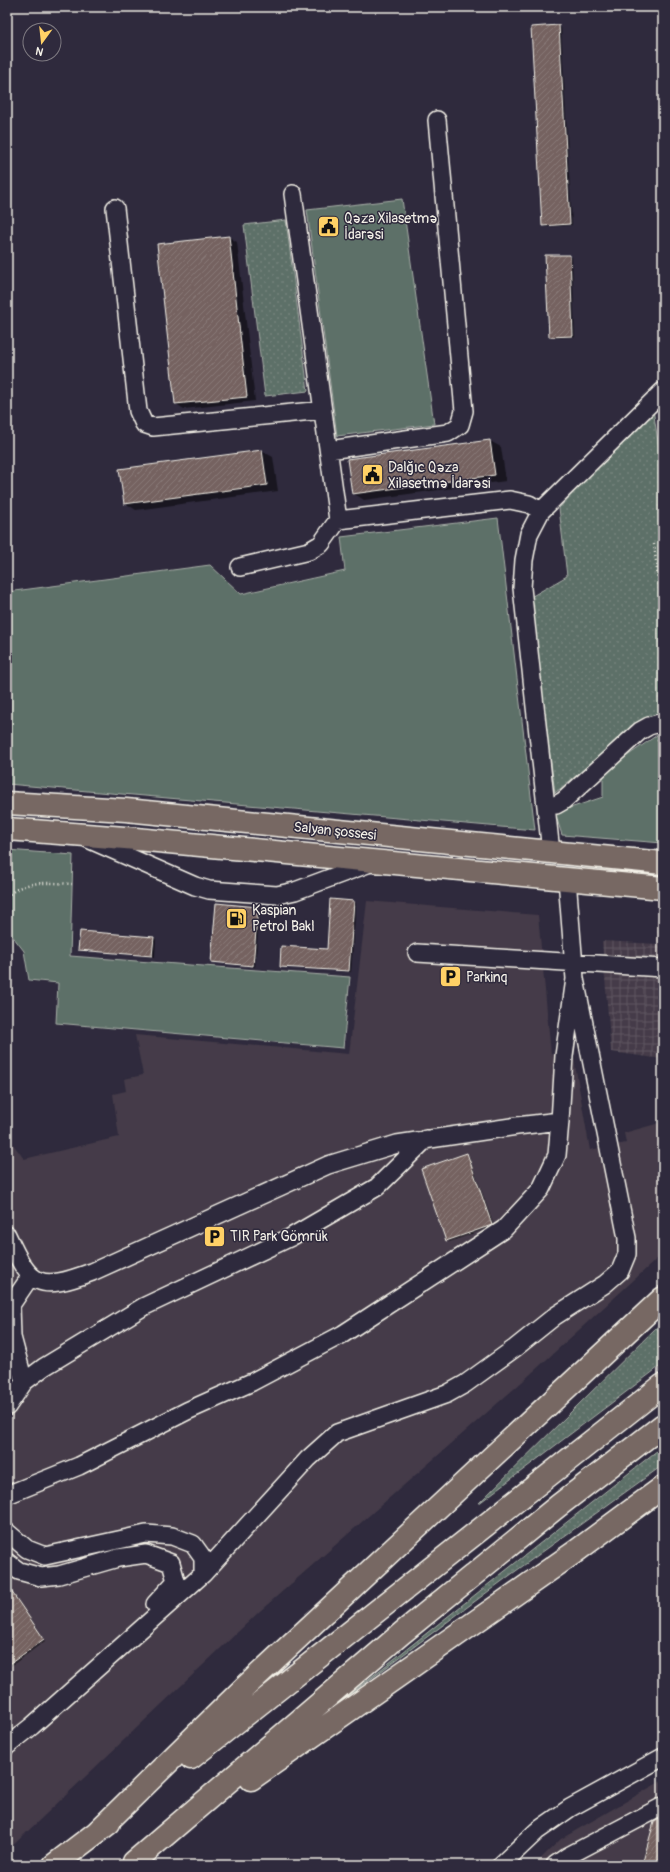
<svg xmlns="http://www.w3.org/2000/svg" width="670" height="1872" font-family="Pangolin,sans-serif">
  <defs>
    <pattern id="industrial-grid" width="8" height="8" patternUnits="userSpaceOnUse"><rect width="8" height="8" fill="#443b48"/><path d="M0 4h8M4 0v8" fill="none" stroke="#605862"/></pattern>
    <pattern id="grass-dots" width="8" height="8" patternUnits="userSpaceOnUse"><rect width="8" height="8" fill="#5d6f67"/><path d="M2 2h.1M6 6h.1" fill="none" stroke="#75847d" stroke-width="1.8" stroke-linecap="round"/></pattern>
    <pattern id="building-hatch" width="6" height="6" patternUnits="userSpaceOnUse"><rect width="6" height="6" fill="#746260"/><path d="M-1 1l2-2M0 6l6-6M5 7l2-2" fill="none" stroke="#887977"/></pattern>
  </defs>
  <rect width="100%" height="100%" fill="#2f2a3d"/>
  <filter id="ink" filterUnits="userSpaceOnUse"><feTurbulence type="fractalNoise" baseFrequency=".025" numOctaves="2"/><feDisplacementMap in="SourceGraphic" scale="8" xChannelSelector="R" yChannelSelector="G"/><feConvolveMatrix kernelMatrix="1 2 1 2 8 2 1 2 1" color-interpolation-filters="sRGB"/></filter>
  <g filter="url(#ink)">
    <path fill="#443b48" d="M367,901L538,915L551,1054L574,1059L590,1150L626,1143L624,1133L663,1122V1262L658,1258L523,1381L260,1611L7,1851V1136L24,1159L119,1137L113,1094L126,1091L124,1079L143,1075L135,1035L349,1054Z
      M663,1780V1865H534L561,1839Z"/>
    <path fill="url(#industrial-grid)" d="M657,919H663V1059L611,1052L602,941L657,944Z"/>
    <path fill="url(#grass-dots)" stroke="#a8b0a8" d="M286,220L308,391L265,396L244,225Z
      M653,409L663,475V712L654,715L644,720L555,793L529,598L567,576L559,508Z
      M663,1321V1364L478,1504Z
      M663,1446V1465L509,1576L341,1701Z"/>
    <path fill="#5d6f67" stroke="#a8b0a8" d="M402,199L434,424L337,436L307,210Z
      M498,518L535,830L7,784V592L210,565L241,594L345,571L341,537Z
      M663,733V843L562,835L555,813L603,797V773L657,735Z
      M7,850L73,855L70,956L350,977L343,1048L56,1023L58,983L29,980L24,951L7,929Z"/>
    <path fill="#0007" d="M559,26L561,28L572,225L545,227L543,225Z
      M229,237L237,242L255,401L184,409L176,404Z
      M569,256L572,257L575,337L552,338L550,336Z
      M490,441L501,447L506,481L364,500L353,493L348,460Z
      M262,451L273,457L278,491L136,510L125,503Z
      M353,902L356,903L351,972L281,966L328,950Z
      M258,908L260,909L255,967L212,962Z
      M154,938L156,939L155,957L79,949Z
      M467,1154L469,1156L494,1226L449,1242L447,1240Z
      M7,1584L45,1641L7,1669Z"/>
    <path fill="url(#building-hatch)" stroke="#f4f1e8" d="M559,25L570,224L542,226L531,27Z
      M229,236L247,397L175,404L157,244Z
      M545,255H570L573,336L549,337Z
      M490,440L495,475L352,494L347,459Z
      M262,450L267,485L124,504L119,469Z
      M330,899L354,901L349,971L280,967L281,946L327,949Z
      M216,903L258,907L253,966L211,962Z
      M80,931L154,937L152,956L78,950Z
      M467,1153L492,1225L446,1241L421,1169Z
      M7,1585L44,1639L7,1666Z
      M663,1817V1865H642L654,1822Z"/>
    <g fill="none" stroke-linecap="round" stroke-linejoin="round">
      <defs>
        <path id="minor" d="M293,194L338,520L510,500L529,504L541,511
          M115,208L138,411L144,424L153,427L323,410
          M329,450L448,433L460,425L464,411L437,120
          M240,567L309,551L321,544L338,520
          M546,806L556,805L563,801L640,731L649,726L663,722
          M88,839L195,886L209,890L277,895L295,891L373,862
          M551,852L522,588L524,560L529,534L541,511L663,391
          M417,953L663,968
          M7,1235C31,1287 38,1292 92,1272L328,1165L397,1144L517,1126L560,1121L564,1056L575,979L567,879
          M24,1382L12,1337L11,1305L30,1277
          M7,1407L24,1382L44,1367L143,1307L291,1237L377,1187L426,1139
          M7,1495L79,1466L187,1411L252,1382L343,1334L504,1229L541,1189L557,1155L560,1121
          M7,1532L27,1549L45,1556L146,1534L172,1536L193,1544L203,1558V1574
          M7,1562L19,1571L41,1577L59,1575L118,1558L146,1554L171,1563L176,1581L155,1604
          M7,1746L32,1726L203,1574L308,1459L337,1433L447,1394L465,1384L515,1348L555,1316L605,1284L620,1271L627,1254V1238L575,979
          M501,1865L537,1831L570,1808L663,1757
          M555,1865L568,1856L663,1806"/>
        <path id="highway" d="M7,803L126,810L663,863
          M7,829L125,838L663,888
          M191,1758L663,1385
          M251,1779L575,1552L663,1487
          M97,1832L243,1689L663,1298
          M134,1862L402,1633L558,1506L663,1425
          M54,1865L109,1823"/>
      </defs>
      <use href="#minor" stroke="#f4f1e8" stroke-width="20"/>
      <use href="#highway" stroke="#f4f1e8" stroke-width="25"/>
      <path stroke="#f4f1e8" stroke-width="2.5" stroke-dasharray="1 3" stroke-linecap="butt" d="M654,544L663,621
        M658,739L663,772
        M7,897C23,879 50,883 72,884"/>
      <use href="#minor" stroke="#2f2a3d" stroke-width="17"/>
      <use href="#highway" stroke="#776864" stroke-width="22"/>
    </g>
  </g>
  <defs>
    <symbol id="civic-square" viewBox="-11 -11 22 22"><rect x="-9" y="-9" width="18" height="18" rx="4" fill="#ffd166" stroke="#2f2a3d"/><path d="M-.6-6.5H3V-4.5H.6V-3L4-1V1h2V6H-6V1h2V-1L-.6-3ZM-1.2 2.5V6h2.4V2.5Z" fill="#111"/></symbol>
    <symbol id="fuel-square" viewBox="-11 -11 22 22"><rect x="-9" y="-9" width="18" height="18" rx="4" fill="#ffd166" stroke="#2f2a3d"/><path d="M-5.5-6h7V0h2V4h1.3V-2.5L3-4.5l.8-.8L6-3V5H2.5V1h-1V6h-7ZM-4.2-4.7v3.2H.2V-4.7Z" fill="#111"/></symbol>
    <symbol id="parking-square" viewBox="-11 -11 22 22"><rect x="-9" y="-9" width="18" height="18" rx="4" fill="#ffd166" stroke="#2f2a3d"/><path d="M-3.5-5.5H1a3.5 3.5 0 0 1 0 7H-1V5.5H-3.5ZM-1-3.4V-.6H.8a1.4 1.4 0 0 0 0-2.8Z" fill="#111"/></symbol>
  </defs>
  <g fill-rule="evenodd">
    <use href="#civic-square" x="316" y="214" width="25" height="25"/>
    <use href="#civic-square" x="360" y="462" width="25" height="25"/>
    <use href="#fuel-square" x="224" y="906" width="25" height="25"/>
    <use href="#parking-square" x="438" y="964" width="25" height="25"/>
    <use href="#parking-square" x="202" y="1224" width="25" height="25"/>
  </g>
  <g text-anchor="middle" dominant-baseline="central" stroke-width="3" stroke-linejoin="round" paint-order="stroke">
    <g font-size="14" fill="#f4f1e8" stroke="#2f2a3d" text-anchor="start">
      <text x="344" y="218">Qəza Xilasetmə<tspan x="344" dy="16">İdarəsi</tspan></text>
      <text x="388" y="467">Dalğıc Qəza<tspan x="388" dy="16">Xilasetmə İdarəsi</tspan></text>
      <text x="252" y="910">Kaspian<tspan x="252" dy="16">Petrol Bakl</tspan></text>
      <text x="466" y="977">Parkinq</text>
      <text x="230" y="1236">TIR Park Gömrük</text>
    </g>
    <g font-size="14" fill="#f4f1e8" stroke="#2f2a3d">
      <text transform="translate(335 831) rotate(6)">Salyan şossesi</text>
    </g>
  </g>
  <rect width="670" height="1872" fill="none" stroke="#2f2a3d" stroke-width="24"/>
  <rect x="12" y="12" width="646" height="1848" fill="none" stroke="#f4f1e8" stroke-width="1.5" filter="url(#ink)"/>
  <g transform="translate(42 42) rotate(195)"><circle r="19" fill="#2f2a3d" stroke="#7e7a81"/>
  <path d="M0-3L7 15L0 10L-7 15Z" fill="#ffd166"/>
  <text y="-6" font-size="11" font-weight="bold" text-anchor="middle" fill="#f4f1e8">N</text>
  </g>
</svg>
